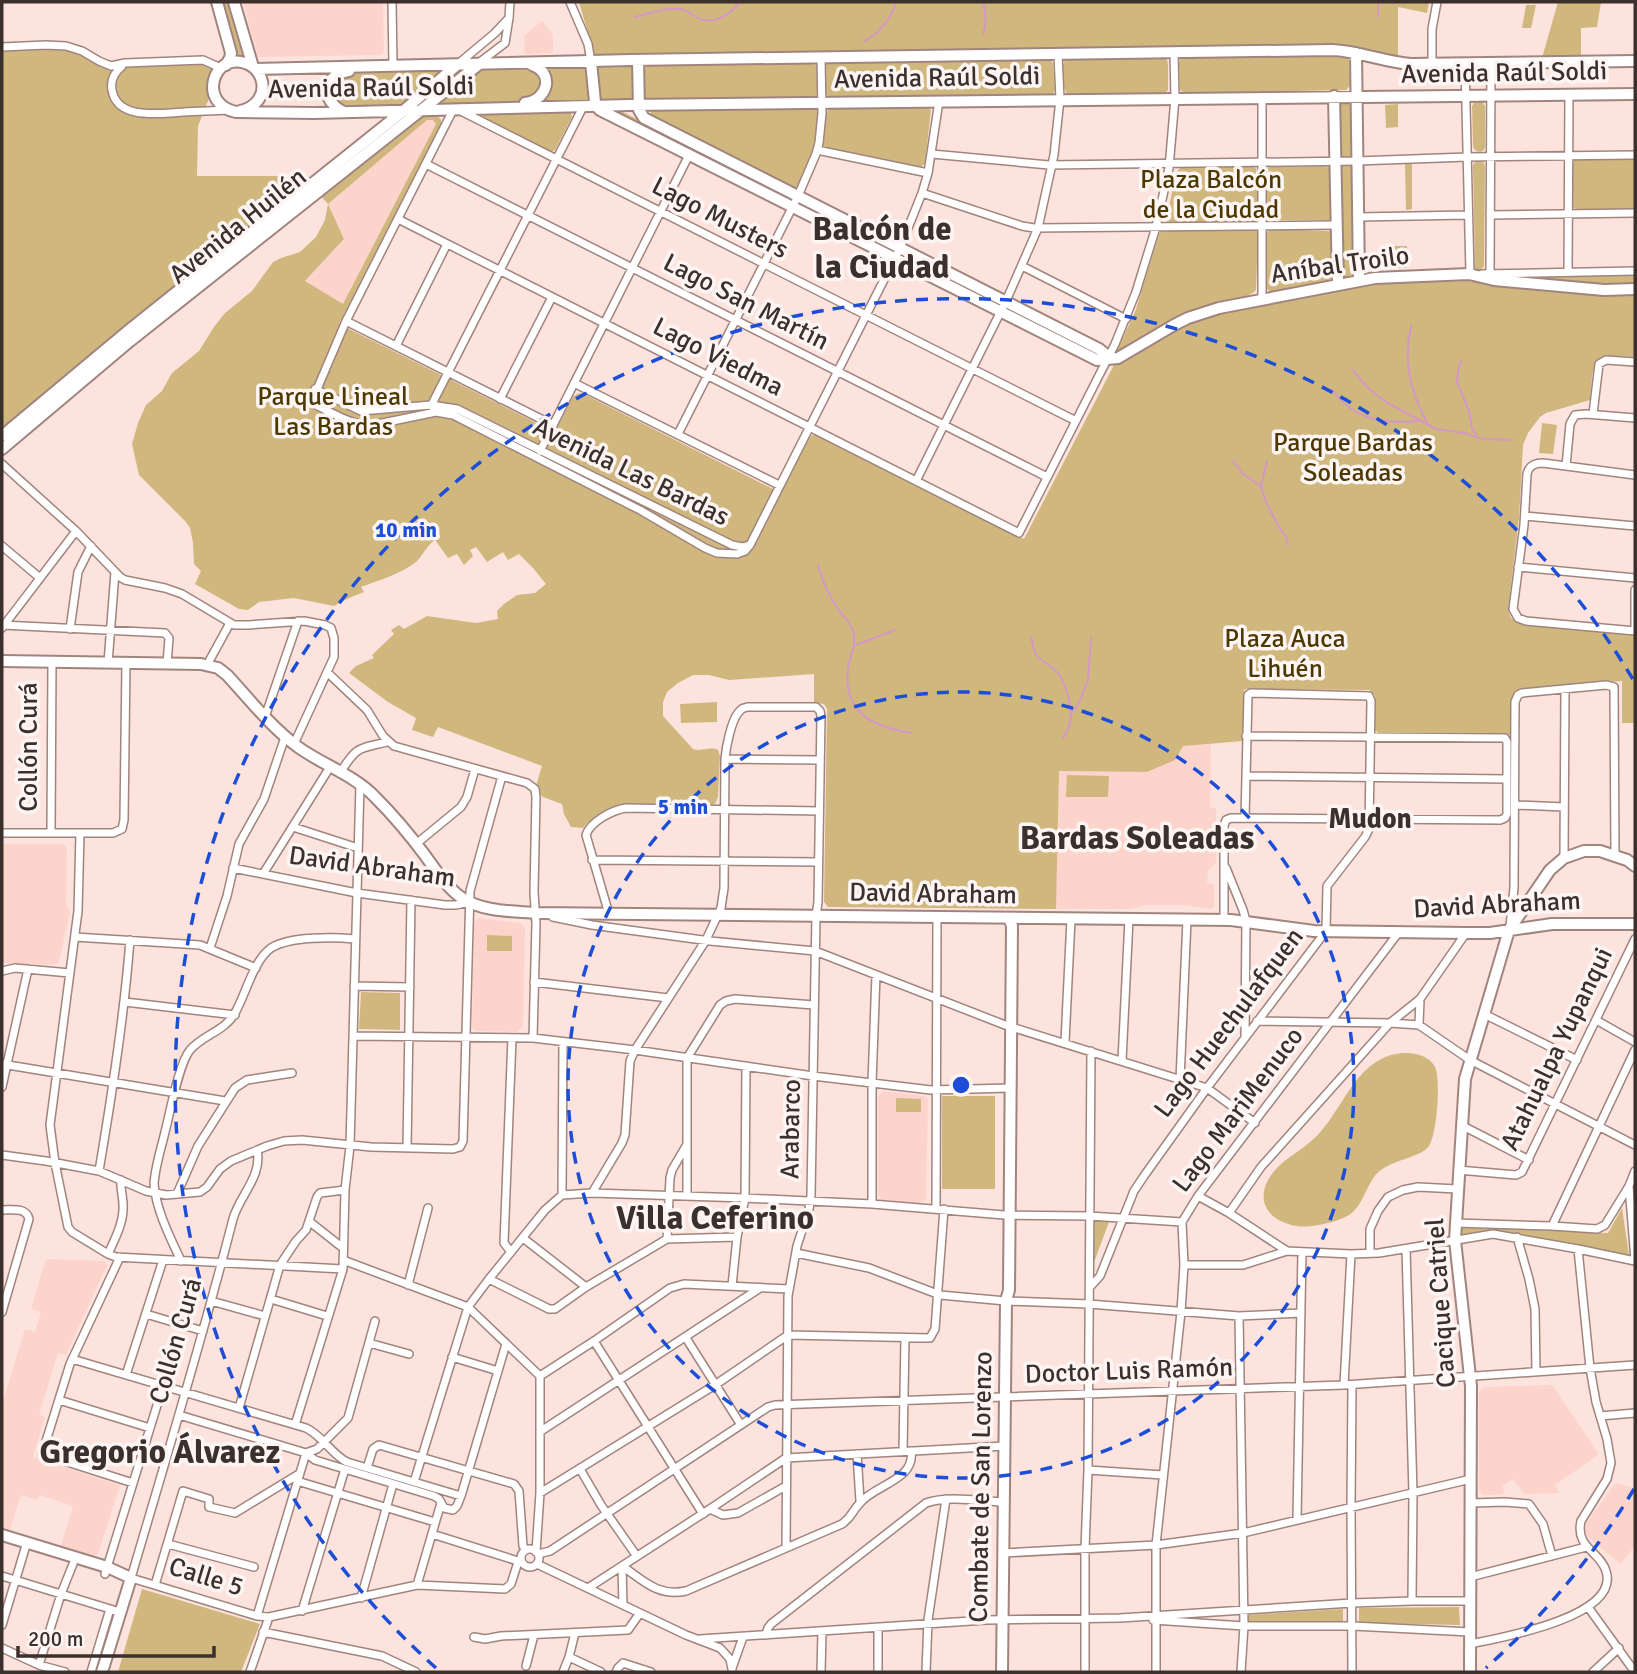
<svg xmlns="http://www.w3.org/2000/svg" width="1637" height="1674" font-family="Signika,sans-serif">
  <rect width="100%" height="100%" fill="#fde3dd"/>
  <path fill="#fcd4cb" d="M243,2H383L384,52L381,55L258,57Z
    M542,21L553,35V53L525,54L524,36Z
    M433,119L436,124L343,304L305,282L344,239L328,204L427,120Z
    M1211,743L1210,808H1216V863L1208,870L1207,883L1214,884V907L1211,909L1183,905H1147L1131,909H1056L1058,771L1147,772L1183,746Z
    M2,844H63L67,848L66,905L70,912L59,962L54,965L2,963Z
    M478,918L521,923L525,928L523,1026L517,1032L476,1031L472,1027L474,923Z
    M884,1091L925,1096L928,1099L926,1199L920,1203L882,1200L878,1194V1096Z
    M46,1259L105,1261L107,1265L66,1355L58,1353L39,1415L45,1417L33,1457L120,1485L98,1554L93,1556L61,1546L73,1506L40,1495L37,1500L21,1495L9,1532L2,1530V1404L25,1329L35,1332L41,1312L31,1309Z
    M1552,1385L1599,1454L1555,1485L1560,1493L1524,1494L1513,1479L1502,1486L1505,1492L1500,1495H1483L1479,1490V1392L1484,1387Z
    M1615,1483L1635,1488V1546L1620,1564L1582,1532L1583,1528Z"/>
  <path fill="#d0b77e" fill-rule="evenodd" d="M220,2H229L245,58L234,59Z
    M579,2H1429L1427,13L1398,7V59L1346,46L595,58Z
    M1558,2H1601L1597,27L1581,28V57L1542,58Z
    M1526,5H1536L1531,28H1522Z
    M66,46L111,66L203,60L221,68L198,126L197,176H303L309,182L2,432V47Z
    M1344,54L1349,58L1350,86L1346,90L1185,93L1180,90L1179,62L1181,58L1184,57Z
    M1164,58L1167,60L1168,64V90L1165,93L1070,94H1067C1062,86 1060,67 1065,60Z
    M1050,60L1053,63L1055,90L1053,94L1050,95L830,98L826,94L825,66L827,63L831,62Z
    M811,63L815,64L817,67V95L813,98L645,100L643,98V68L647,65Z
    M631,65L633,66L634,100H600L597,67Z
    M583,66L587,67L590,98L589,100L537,102L543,97L541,67Z
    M531,67L539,70L544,85L531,101L512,102L498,106L439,105V103L479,68Z
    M435,69L438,70L440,73L402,107L340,109L329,89L345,73L367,70Z
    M1481,100L1485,106V147C1484,152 1480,152 1476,151L1473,147L1472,106L1475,101Z
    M1348,101L1351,107L1354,273L1352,278L1346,279L1342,277L1339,104Z
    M1398,104V127L1386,128L1385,105Z
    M926,106L931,110L925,163L921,167L822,147L826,113L830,108Z
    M811,107L817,110C824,132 808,165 799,186L794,189L650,117L651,111L654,110Z
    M618,111H621L789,195L791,199L788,201L617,113Z
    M568,112L571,113L572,117L555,150L551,152L483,118V114L486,113Z
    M427,115L438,116L441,120V126L339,324L555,432L573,397L577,394L582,393L781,493L810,437L813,435H818L1024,539L1115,363L1182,326L1211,314L1375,282L1468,281L1593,293H1635V357C1590,353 1594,358 1590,400L1546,413L1540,417L1528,433L1523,445L1519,518L1508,610L1511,618L1518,623L1635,633V723H1622V681L1518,691L1513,696L1512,735L1379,734L1375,730V696L1371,691L1369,690L1247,689L1244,690V694L1243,741L1183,746L1175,760L1147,772L1059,771L1056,909L828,907L824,902L827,709L824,704L814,703V674L729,680L709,675H693L678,683L667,692L663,702V716L693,749C702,752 710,746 718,750L720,756L718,797L715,804L710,807L619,806L587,823L583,828L571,827L564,814L562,804L543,797L535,789L542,766L438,727L433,737L412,730L416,718L388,702L349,673L356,666L374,658L372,655L394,634L391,630L399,625L404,629L427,616L476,623L498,619L497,611L504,604L517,595L535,593L546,584L533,568L519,554L508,560L503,552L487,562L476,547L470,550L473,556L464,565L457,554L448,558L435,540C427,545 424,554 417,561C402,574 379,580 361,587L364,592L349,598L334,606L294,598L259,602L248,610L239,609L195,584L201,571L194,564L193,543L190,528L186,522L139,475L132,444L138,423L146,405L162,391L172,373L199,351L214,327L225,313L252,291L273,262L281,258L300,252L316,237L325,220L328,204L319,194L419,116ZM427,120H433L436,124L343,304L305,281L344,239L328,204Z
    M1635,158V209H1576L1572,207V162L1574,159Z
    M1480,161L1484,163L1485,167L1484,266L1480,271H1477L1475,267L1473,165L1475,162Z
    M1405,164H1412V209L1406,210Z
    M1252,166L1255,167L1257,171V216L1254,221L1172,223L1166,221L1176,173L1180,168Z
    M1326,166L1330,168L1331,171L1332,216L1330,220H1268L1266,216V171L1268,167Z
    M1166,228L1256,230L1258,234L1256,290C1246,301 1223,300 1209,305C1177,316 1149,337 1120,354L1117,350L1135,312L1159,234L1163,229Z
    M1271,229L1331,231L1332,232L1333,281L1330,283L1271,292L1268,290L1265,285L1266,236L1268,231Z
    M1394,246H1407V268H1394Z
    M1635,273V285H1604L1490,276Z
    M1542,423L1557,425L1553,454L1539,453Z
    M717,702V722L681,723L680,704Z
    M1067,775L1109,776L1108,797H1066Z
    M487,935L512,936V951H487Z
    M361,992L400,993V1030L359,1029Z
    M1403,1053C1414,1053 1429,1055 1435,1067C1441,1080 1437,1134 1429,1146C1420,1159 1387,1159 1374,1177C1362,1194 1362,1213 1338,1220C1326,1224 1309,1228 1296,1226C1273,1222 1256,1206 1267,1182C1276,1163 1295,1155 1310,1142C1336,1121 1346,1084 1373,1064C1383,1057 1391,1054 1403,1053Z
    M942,1096H995V1189H942Z
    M896,1098L921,1099V1112H896Z
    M1622,1208L1629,1255L1496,1231L1459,1236L1460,1227L1608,1233Z
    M1093,1221L1109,1222L1093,1265Z
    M142,1589L260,1624L241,1672H118Z
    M1459,1607L1460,1625L1359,1623V1608Z
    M1343,1609V1621L1247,1622V1615Z"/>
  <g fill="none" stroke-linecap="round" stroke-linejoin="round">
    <path stroke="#d598c4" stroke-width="2" d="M983,2C986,14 987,22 983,34
      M1378,2V16
      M635,17C649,14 665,7 680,9C689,10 693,16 700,19C716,25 731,13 740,2
      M864,41C880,34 891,18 896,2
      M1411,326C1403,360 1410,392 1427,422
      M1461,361L1458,371L1457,382L1469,411L1472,429L1476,435
      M1353,370L1367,387L1386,402L1436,429L1464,433L1483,439L1510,440
      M1332,389C1353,420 1383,424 1418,421
      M1233,461L1242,473L1260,486
      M1267,461L1261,487L1267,504L1280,529L1286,536L1288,545
      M818,565C822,580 829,596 838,609C843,616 850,622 853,631C857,645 850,655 848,668C842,713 874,727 911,733
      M1031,636C1035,662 1039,656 1055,670C1066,680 1073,709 1070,723C1069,728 1066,733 1063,738
      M856,645L895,630
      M1072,713L1079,703L1088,680L1091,638"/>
    <defs>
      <path id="street" d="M392,2L393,66
        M570,2L588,44L591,62
        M2,47L46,45L66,46L82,51L99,61L111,66L125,63L203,60L221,68
        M480,62L505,43L509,18L510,2
        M458,64L495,33L509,18
        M1432,64V29L1437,2
        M1465,64L1470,274
        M122,66C115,72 110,80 112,90C117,121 161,113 184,112C199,111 213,111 228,110
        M1262,97V299
        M453,110L346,321L312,401L314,404C333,413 352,426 373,425L436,412L453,415L640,510L705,548L717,553L737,554L745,551L750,545L900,248L922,193L928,173L939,101
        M459,110L1076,421
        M817,150L928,173
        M932,154L1049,165L1357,161L1467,157L1635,155
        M426,164L1047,477
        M922,193L1022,226L1034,228L1337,225
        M1490,215L1635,213
        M1358,217L1468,215
        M398,219L1019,533L1115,344L1136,292L1156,227L1169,168L1175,98L1174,52
        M1022,266L1126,319
        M1568,272L1569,95
        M1490,273L1491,64
        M1482,274L1635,271
        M346,321L553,425
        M396,346L447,244
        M574,383L779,485
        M315,389L361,411L431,405L457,409L732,545L742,547L749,545
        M500,399L552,297
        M431,406L583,107
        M1593,414L1599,364L1606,360L1635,362
        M678,434L798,196L816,154L819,143L822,113L821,58
        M540,451L689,155
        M2,464L76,531L120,577L125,580L165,588L182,594L234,625H248L304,621L325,625L331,628L334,638V657L294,744
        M1566,466L1570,424L1575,415L1586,414L1635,418
        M1635,475L1543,463C1535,463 1529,465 1527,474L1524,525L1513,609L1518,618L1526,621L1635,631V590
        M916,481L1006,301L1038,228L1054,155L1060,99L1058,54
        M1525,516L1635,526
        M2,546L40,578
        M1518,567L1635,578
        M2,625L165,633L169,638L167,664
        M2,628L76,531
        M70,629L78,572L91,546
        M108,663L115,572
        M207,665L230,623
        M327,672L367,710L383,736L394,746L527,783L535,789L536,797L534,892L536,924L533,1038
        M265,717L298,621
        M725,759L820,760
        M340,773C357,746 358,749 387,742
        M1246,776L1507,779
        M1515,805L1564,807
        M293,827L358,848
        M2,833H113L122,829L124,820L126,663
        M51,833L52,662
        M80,833L78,911L50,1125L55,1163L68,1227L72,1232L108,1254L116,1257L343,1269
        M416,844L461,807L467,797L475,769
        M1564,858L1565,689
        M592,860L818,862
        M233,868L357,893L445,905H456L469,902
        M1226,868L1243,910L1246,921L1245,1038
        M263,874L330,767
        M609,914L586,835C590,822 612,810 626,808L819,811
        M553,917L592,925L710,941L815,951L1005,1025L1207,1088L1255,1123
        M1224,920V826L1226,820L1231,818L1500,820L1505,818L1507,814V742L1505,738L1246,736
        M1510,926L1514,888L1515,702L1518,695L1522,693L1606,685L1614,687L1615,856
        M75,937L200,945L256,968
        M210,948L227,896L239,844L264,799L285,737
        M2,971L15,968L70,973
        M534,982L668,998
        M354,986L410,987
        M125,1002L235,1015
        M1484,1014L1577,1060
        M1596,1020L1635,1042
        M1257,1021L1390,1023L1419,1025L1470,1060L1635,1145
        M1419,1025L1420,999
        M353,1036L533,1038L635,1050L813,1076L931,1090L1010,1088
        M1065,1042L1071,919
        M1122,1061L1129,919
        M2,1064L225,1101
        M1180,1080L1187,920
        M2,1087L28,969
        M1461,1125L1529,1160
        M407,1148L411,900
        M257,1150C263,1176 239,1196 233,1219C202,1340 166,1459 131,1578L257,1616L269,1617L417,1585L505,1589L511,1584L518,1562
        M2,1155L46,1161L99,1171L146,1191L166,1195L200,1192L207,1187L220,1169L231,1161L267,1146L284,1141L302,1140L371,1147L453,1149L460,1147L463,1141L470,891L502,776
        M1458,1170L1516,1175L1522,1172L1635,939
        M99,1171C112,1094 124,1018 130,940
        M1635,1171L1629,1186L1635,1260
        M592,1193L622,1143L625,1135L630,1061L635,1050L706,940L721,908L724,888L725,759C726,747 731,722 738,713C742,708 743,708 748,707H816L820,711L821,716L818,902L816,916L811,1195L809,1209L797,1246L788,1296L786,1548
        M177,1194L198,1146L235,1088L247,1080L292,1073
        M562,1195L592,1193L745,1198L872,1204L1004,1215L1089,1216L1182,1222
        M562,1195L563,1042
        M687,1196V1058L720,1005L726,1001L735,999L814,1005
        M1198,1196L1229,1213L1287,1251L1351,1254L1379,1253L1493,1234L1578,1249L1635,1261
        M872,1204V1083L876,975
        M936,1209L937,917
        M2,1210C12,1210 26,1207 29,1219L2,1312
        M1229,1213L1261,1167L1390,1023L1420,999L1466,933
        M310,1222L343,1248
        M1455,1223L1552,1226L1597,1229L1605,1225L1629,1186
        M1552,1226L1635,1050
        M1517,1237L1529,1279L1535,1309L1536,1372
        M523,1238L586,1287
        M667,1239L670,1178L672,1170L686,1146
        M1406,1249L1413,1493L1412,1601
        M511,1252L504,1243L512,1038
        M796,1253L869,1268L940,1295L1006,1301L1089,1304L1239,1316L1301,1313
        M1370,1253V1229L1378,1211L1388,1197L1403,1190L1418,1187L1457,1189
        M108,1254C114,1241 123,1224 123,1209C124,1199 120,1190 121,1180
        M120,1257L70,1364L42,1454L133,1483
        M343,1260L468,1307L540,1376
        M181,1261C170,1237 156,1210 154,1184C155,1167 161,1149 165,1132C170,1113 179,1063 190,1050C203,1035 225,1031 235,1013C246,994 253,961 271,948C290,936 334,937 355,939
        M1184,1265H1243L1287,1251
        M489,1279L549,1309H555L586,1287L667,1239L737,1237
        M408,1285L428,1208
        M732,1286L737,1237L745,1198L746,1066
        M1090,1287L1100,1276L1134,1191L1144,1176L1207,1088L1326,931L1327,886L1365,837L1369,829L1371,701L1369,696L1251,693L1248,695L1245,818
        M271,1299L327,1316
        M211,1301L265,1316
        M146,1314L203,1331
        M1239,1316L1244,1626L1241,1672
        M686,1338L741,1425
        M594,1341L703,1514
        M369,1343L409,1354
        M452,1357L498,1371
        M72,1359L306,1428C323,1436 331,1454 347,1462L461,1496
        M126,1375L163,1260
        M540,1376L594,1341L670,1288L684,1284L789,1289
        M1344,1385L1351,1254
        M59,1400L150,1428
        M239,1408L280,1265L296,1241L306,1230L317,1197L320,1193L345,1190
        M179,1415L306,1453L315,1460L434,1496L439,1499L444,1508L453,1510L457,1506L461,1496L506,1344
        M1600,1416L1635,1413
        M295,1425L343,1269L345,1190L350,1146L360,785
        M541,1431L760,1288
        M903,1451L905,1338
        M306,1453L317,1449L348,1418L375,1321
        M857,1454L860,1501
        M367,1468L373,1449L379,1445L514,1484L519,1491L523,1546L526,1550
        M580,1469L601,1505L636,1555
        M1088,1470L1163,1475
        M297,1481L435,1522
        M414,1482L468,1307L489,1279L545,1210L562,1195
        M540,1493L715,1385L788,1335L930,1338L935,1329L944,1209
        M1471,1503L1505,1502L1529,1504L1543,1524L1552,1556
        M710,1509L723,1515L738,1513L786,1486
        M1297,1519L1302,1252
        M432,1534L521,1562
        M168,1544L254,1567
        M521 1558a9 9 0 1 1 18 0a9 9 0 1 1-18 0Z
        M536,1552L540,1493V1376
        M1004,1553L1156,1545L1243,1533L1471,1479
        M538,1554L550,1551L768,1407L775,1405L1344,1385L1635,1365
        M537,1564L686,1635L720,1648L730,1659L732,1669
        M622,1566C644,1581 658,1597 686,1591L842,1524C854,1515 851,1512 860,1503C874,1485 916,1480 911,1451
        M622,1566L623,1605
        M105,1574L163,1386
        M2,1576L120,1612
        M1470,1577L1586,1547
        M155,1585L183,1491L209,1499V1507L235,1513L299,1474
        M417,1585L441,1503
        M588,1588L710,1509L786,1458L1005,1446
        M361,1598L393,1484
        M1588,1607L1632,1668
        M302,1611L345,1469
        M257,1616L306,1453
        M1153,1620L1244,1626H1353L1470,1632
        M2,1625L27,1542
        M878,1628V1672
        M263,1632L382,1656L416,1672
        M766,1635L768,1628L771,1624L926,1503C947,1495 981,1501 1004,1502
        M474,1637L485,1639L501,1636L628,1630L640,1613
        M700,1639L986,1620L1120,1618L1352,1603L1412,1601H1470
        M1470,1644C1499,1638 1621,1617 1606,1571C1600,1551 1575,1548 1581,1521L1607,1479L1611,1463L1607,1439L1596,1402L1590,1368L1578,1249
        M2,1648L39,1665L65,1672
        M569,1657L601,1672
        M39,1665L61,1594L73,1564
        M526,1666L534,1635
        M732,1668L743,1637
        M91,1672L110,1609
        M250,1672L269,1617
        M563,1672L569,1657L575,1633
        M616,1672L618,1668L623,1663L651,1672
        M821,1672L822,1632
        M926,1672L928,1620L946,1499
        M1085,1672V1549L1088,1470L1091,1051
        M1156,1672V1545L1181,1312L1184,1265L1182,1222L1198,1196L1399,932
        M1352,1672L1351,1507L1352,1385
        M1593,1672L1619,1648"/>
      <path id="secondary" d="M217,2L231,53L230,58L226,65
        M234,2L253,67
        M1356,53L1359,280
        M638,60L639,110L644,118L1099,349L1104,353L1107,359
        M591,62L595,102L596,106L600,110L1097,360L1118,358L1174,325L1188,318L1219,308L1375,278L1469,274L1494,280L1604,290L1635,289
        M255,69L631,60L1332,50C1359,51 1384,62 1411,64L1635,61
        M1334,96L1338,285
        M525,103C548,100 555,73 532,65
        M240,111C255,108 267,95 261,78C258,71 252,65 245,63C213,52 197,104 236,112L314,113L630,105L1635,94
        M344,112C320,101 322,75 349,71
        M2,436L129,330L402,112L457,65
        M2,449L130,341L478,65
        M2,661L201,664L218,668L227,675C250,700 271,727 298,747C323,765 354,775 375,797C392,814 409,834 424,854C435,869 447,888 462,898C483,912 512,911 536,913L1231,920L1314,931L1466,933H1490L1552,924H1635
        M2,1535L107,1567L131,1578
        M102,1672L131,1578
        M1002,1672L1006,1301L1009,1290L1012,926L1009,918
        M1470,1672L1471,1386L1455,1240L1465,1079L1509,930L1550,870L1564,858L1584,851H1600L1627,860L1635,866"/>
    </defs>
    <use href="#street" stroke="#a1847e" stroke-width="10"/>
    <use href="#secondary" stroke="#a1847e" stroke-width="14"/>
    <use href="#street" stroke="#fff" stroke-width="7"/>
    <use href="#secondary" stroke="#fff" stroke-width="10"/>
  </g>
  <g fill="none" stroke="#1d4ed8" stroke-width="3.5" stroke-dasharray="12 9">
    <circle cx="961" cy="1085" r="393"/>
    <path d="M1634 1489A785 785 0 0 1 1486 1668M436 1668A785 785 0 1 1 1634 681"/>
  </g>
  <g text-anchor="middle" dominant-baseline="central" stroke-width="7" stroke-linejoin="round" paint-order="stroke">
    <g font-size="26" fill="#3c302d" stroke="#fcf5f3">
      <text transform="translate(1504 73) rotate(-1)">Avenida Raúl Soldi</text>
      <text transform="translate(937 78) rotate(-1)">Avenida Raúl Soldi</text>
      <text transform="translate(371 88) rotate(-1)">Avenida Raúl Soldi</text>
      <text transform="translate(720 218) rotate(27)">Lago Musters</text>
      <text transform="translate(238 226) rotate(-39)">Avenida Huilén</text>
      <text transform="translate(1340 265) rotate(-8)">Aníbal Troilo</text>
      <text transform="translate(746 302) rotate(27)">Lago San Martín</text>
      <text transform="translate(718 357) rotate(27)">Lago Viedma</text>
      <text transform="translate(631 472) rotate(26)">Avenida Las Bardas</text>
      <text transform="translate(29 747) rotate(-90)">Collón Curá</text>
      <text transform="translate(372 867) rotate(8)">David Abraham</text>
      <text transform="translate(933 894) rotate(1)">David Abraham</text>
      <text transform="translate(1497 905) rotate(-3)">David Abraham</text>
      <text transform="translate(1229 1023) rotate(-53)">Lago Huechulafquen</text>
      <text transform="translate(1557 1049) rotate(-64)">Atahualpa Yupanqui</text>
      <text transform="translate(1238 1110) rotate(-53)">Lago MariMenuco</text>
      <text transform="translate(791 1129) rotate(-89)">Arabarco</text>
      <text transform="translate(1441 1303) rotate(-94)">Cacique Catriel</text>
      <text transform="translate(176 1341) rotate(-74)">Collón Curá</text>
      <text transform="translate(1129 1371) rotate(-2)">Doctor Luis Ramón</text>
      <text transform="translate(981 1487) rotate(-89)">Combate de San Lorenzo</text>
      <text transform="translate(206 1577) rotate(17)">Calle 5</text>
    </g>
    <g font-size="26" fill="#4d3900" stroke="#fcf5f3">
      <text x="1211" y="180">Plaza Balcón<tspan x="1211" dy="30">de la Ciudad</tspan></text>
      <text x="333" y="397">Parque Lineal<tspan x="333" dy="30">Las Bardas</tspan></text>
      <text x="1353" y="443">Parque Bardas<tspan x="1353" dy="30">Soleadas</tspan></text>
      <text x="1285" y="639">Plaza Auca<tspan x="1285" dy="30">Lihuén</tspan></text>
    </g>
    <g font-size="28" font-weight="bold" fill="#3c302d" stroke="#fcf5f3">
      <text x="1370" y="819">Mudon</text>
    </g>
    <g font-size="33" font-weight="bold" fill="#3c302d" stroke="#fcf5f3">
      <text x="882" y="229">Balcón de<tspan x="882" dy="38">la Ciudad</tspan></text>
      <text x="1137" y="838">Bardas Soleadas</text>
      <text x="715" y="1218">Villa Ceferino</text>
      <text x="160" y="1452">Gregorio Álvarez</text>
    </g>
  </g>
  <circle cx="961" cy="1085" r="10" fill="#1d4ed8" stroke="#fcf5f3" stroke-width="3.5"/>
  <g font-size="21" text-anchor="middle" font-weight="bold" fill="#1d4ed8" stroke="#fcf5f3" stroke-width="7" stroke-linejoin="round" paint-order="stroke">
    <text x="406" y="537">10 min</text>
    <text x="683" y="814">5 min</text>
  </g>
  <rect width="1637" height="1674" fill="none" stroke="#3c302d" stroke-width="7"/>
  <path d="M18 1646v10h196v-10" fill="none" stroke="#3c302d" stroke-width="3.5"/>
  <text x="28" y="1646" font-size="21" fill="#3c302d" stroke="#fcf5f3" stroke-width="5" paint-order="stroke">200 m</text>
</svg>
